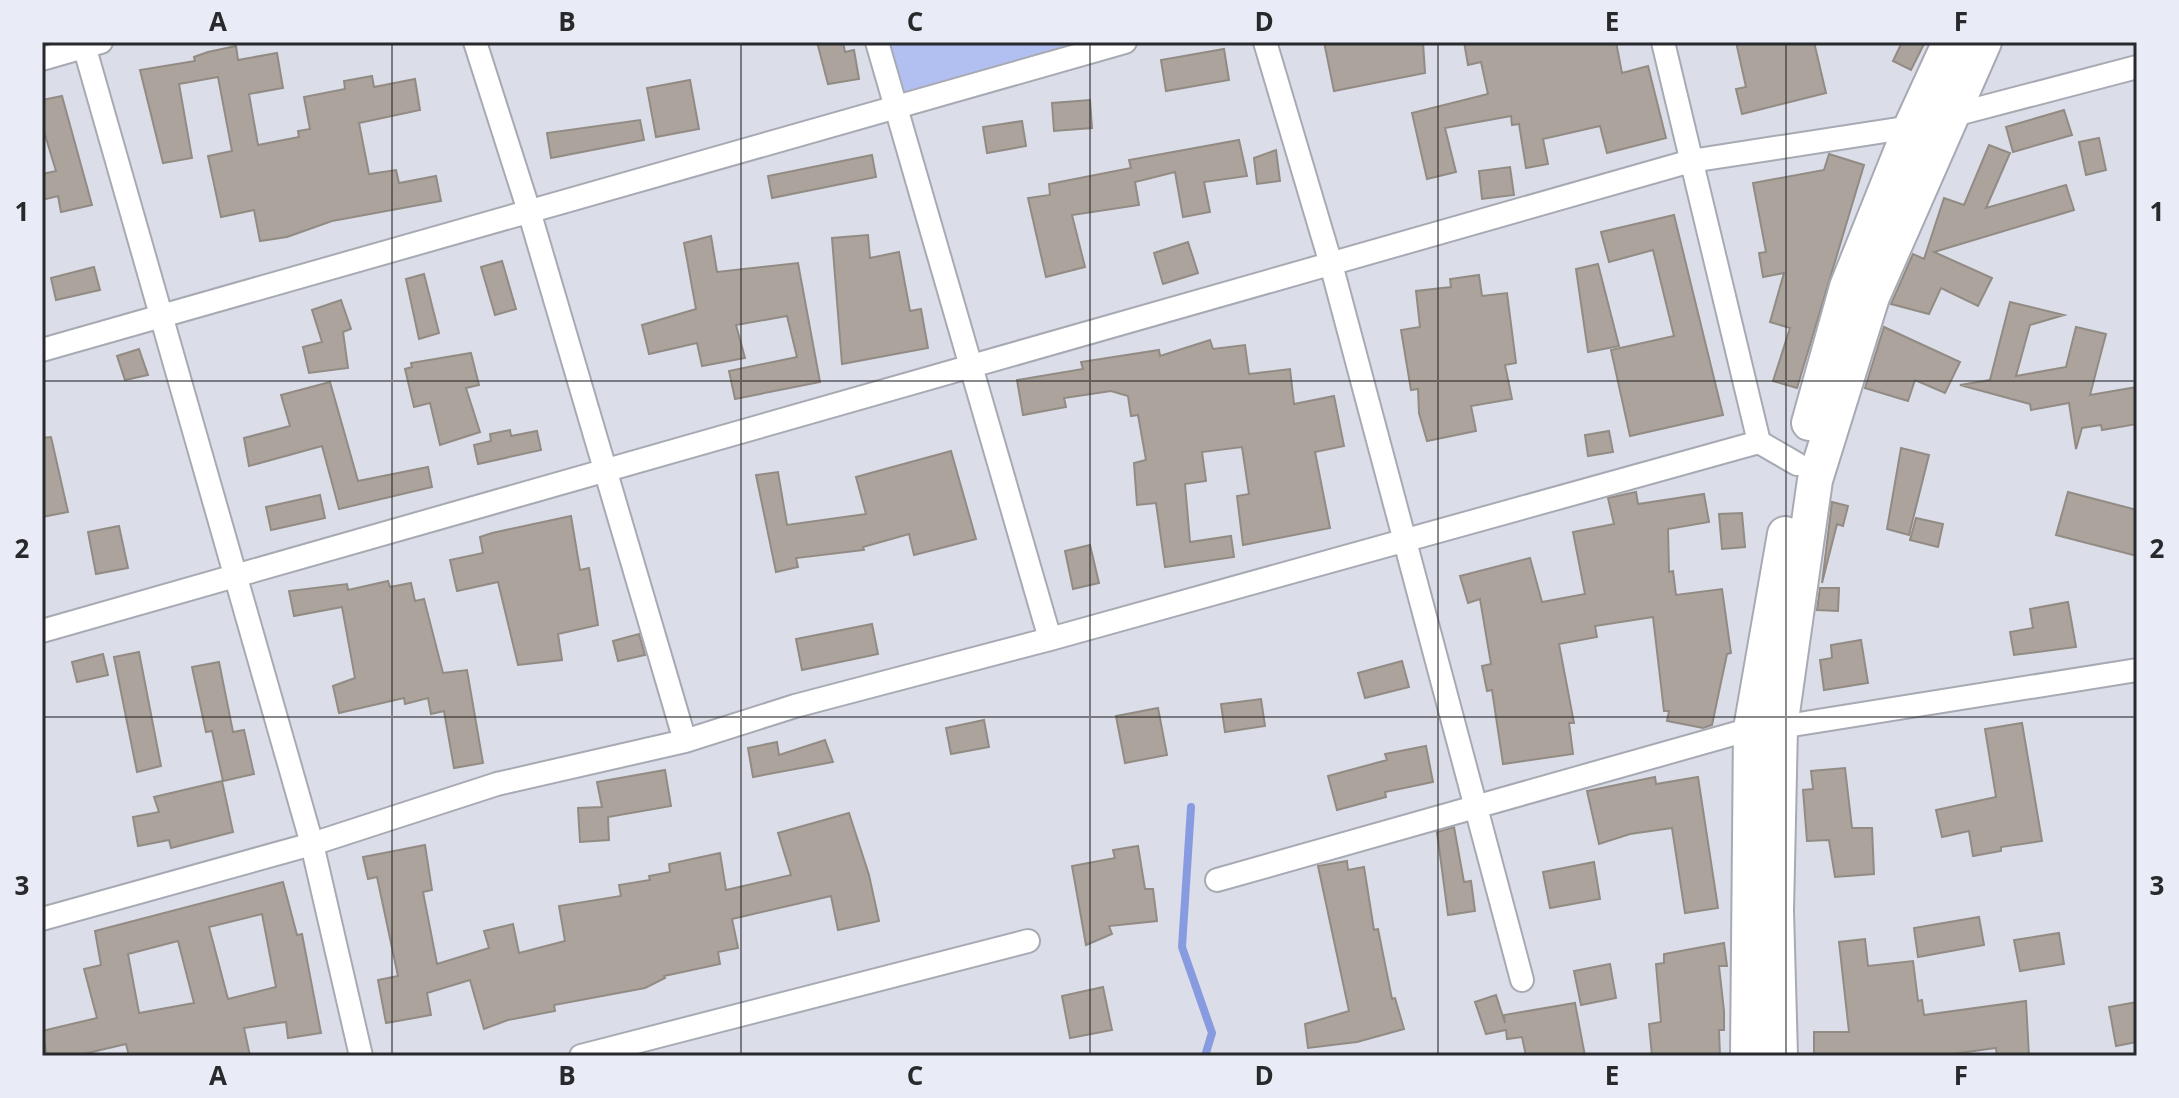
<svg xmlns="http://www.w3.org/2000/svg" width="2179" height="1098" font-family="'Open Sans',sans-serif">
  <rect width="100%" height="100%" fill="#dbdee8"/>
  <path fill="#b2c0f1" d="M877,42H1125L895,107Z"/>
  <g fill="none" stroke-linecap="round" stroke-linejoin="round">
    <path stroke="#889be1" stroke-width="8" d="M1191,807L1182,947L1212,1033L1205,1056"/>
  </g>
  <path fill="#aba39c" stroke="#928b84" stroke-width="2" fill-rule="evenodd" d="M817,42H843L845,52L854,50L859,79L828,84Z
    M1324,42H1423L1425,73L1334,91Z
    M1464,42H1616L1622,73L1648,66L1666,138L1607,153L1600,126L1543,139L1548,164L1526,168L1519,124L1512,125L1511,116L1445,128L1456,172L1427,179L1412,113L1488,94L1481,62L1468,65Z
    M1736,42H1814L1826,93L1742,114L1736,89L1746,87Z
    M1902,42H1925L1911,70L1893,61Z
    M236,46L238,60L277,53L283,88L249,94L258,145L299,137L298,131L310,129L304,97L345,89L344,81L372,76L374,87L415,79L420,110L359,123L369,174L396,170L399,183L436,176L441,201L332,221L287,237L260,241L254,210L221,217L208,156L232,151L218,77L179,84L192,158L163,163L140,70L195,61L194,57L208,52Z
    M1224,49L1229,80L1166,91L1161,60Z
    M690,80L699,129L656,137L647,88Z
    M62,96L92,205L61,212L58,196L42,200V174L56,171L42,125V100Z
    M1090,100L1092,128L1054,131L1052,103Z
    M2064,110L2072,135L2013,152L2006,127Z
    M640,120L644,140L551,158L547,133Z
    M1022,121L1026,146L987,153L983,127Z
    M2099,138L2106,170L2086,175L2079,142Z
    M1239,140L1247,176L1204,182L1210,212L1183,217L1175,172L1135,182L1139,205L1072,215L1085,267L1046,277L1028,198L1050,195L1049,184L1131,168L1129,160Z
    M1989,145L2010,153L1986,208L2066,185L2074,210L1934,252L1992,278L1978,306L1941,288L1929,314L1891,304L1913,254L1924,259L1944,198L1964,205Z
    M1276,150L1280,181L1257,184L1254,158Z
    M1829,154L1864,165L1797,388L1773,381L1790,328L1770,322L1784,273L1763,277L1759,253L1766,252L1753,183L1824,170Z
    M872,155L876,177L772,198L768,176Z
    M1510,167L1514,195L1482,199L1479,171Z
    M1674,215L1723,415L1630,436L1611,350L1674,336L1653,250L1609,262L1601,232Z
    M868,235L870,258L899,252L910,311L921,309L928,348L842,364L832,238Z
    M711,236L717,272L798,263L820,382L735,399L729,371L797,357L787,316L736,325L745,358L702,366L697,343L649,354L642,325L696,309L684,243Z
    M1188,242L1198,273L1163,284L1154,253Z
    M502,261L516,309L495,315L481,267Z
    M1598,264L1619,346L1588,352L1576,269Z
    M94,267L100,290L56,300L51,278Z
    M424,274L439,333L419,339L406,279Z
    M1479,275L1482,296L1507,293L1516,363L1505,365L1512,399L1471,406L1476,431L1427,441L1419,413L1418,389L1411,390L1401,330L1420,327L1416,291L1451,287L1450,279Z
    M341,300L351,329L343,332L348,368L309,373L303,347L322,342L312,310Z
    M2010,302L2064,315L2030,325L2016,376L2066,367L2076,327L2106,334L2090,395L2137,387V424L2102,430L2101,425L2082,428L2076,449L2069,403L2031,410L2030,404L1960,385L1990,380Z
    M1884,327L1960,362L1945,393L1915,380L1908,401L1865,388Z
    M1210,340L1213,349L1245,345L1249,374L1290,369L1294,404L1334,396L1344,446L1315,452L1330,528L1243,545L1237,496L1249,494L1242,447L1202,452L1206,481L1185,484L1190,542L1231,536L1234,557L1165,567L1156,503L1137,505L1134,463L1146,460L1138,415L1131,416L1128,396L1111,391L1064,398L1066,407L1023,415L1017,380L1083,369L1081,362L1159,350L1160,356Z
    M139,349L148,375L125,380L117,356Z
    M471,353L479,385L466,388L480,432L440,445L430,403L414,407L405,369L412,367L411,363Z
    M330,382L358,481L428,467L432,487L339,509L322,446L249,466L244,438L290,426L281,395Z
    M510,430L511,436L537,431L541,450L478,464L474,445L491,441L490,434Z
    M1609,431L1613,452L1588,456L1585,435Z
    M51,437L68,512L42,517V438Z
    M1901,448L1929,455L1909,535L1887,529Z
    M951,451L976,539L914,555L909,534L863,547L864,550L796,558L798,567L776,572L756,475L778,472L787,525L866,514L856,477Z
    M1636,492L1638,504L1704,494L1709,522L1668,529L1669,572L1673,571L1676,595L1722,589L1731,653L1727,654L1712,725L1703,728L1667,721L1669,711H1664L1653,617L1595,626L1597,637L1559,644L1574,723H1569L1573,754L1503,764L1492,690L1487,691L1482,666L1491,664L1480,599L1468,603L1460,576L1530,558L1542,602L1585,594L1573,532L1614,524L1608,498Z
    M2068,492L2137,510V556L2056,535Z
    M320,495L325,518L271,530L266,507Z
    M1832,502L1848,506L1843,526L1837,524L1822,583Z
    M1742,513L1745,547L1722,549L1719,514Z
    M571,516L580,570L589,568L598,625L558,634L562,660L518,665L498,582L457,591L450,560L483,553L480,537L492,533Z
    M1916,518L1943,524L1938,547L1910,540Z
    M119,526L128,568L96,574L88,532Z
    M1090,545L1099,583L1073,589L1065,551Z
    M388,581L390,587L411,583L415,601L424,599L443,673L467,670L483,763L454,768L444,711L431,714L428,698L405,704L404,698L339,713L333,686L355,678L342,607L294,616L289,591L347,584L348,590Z
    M1820,588H1839L1838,611L1817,610Z
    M2068,602L2076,647L2014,655L2010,632L2033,628L2030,609Z
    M872,624L878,654L802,670L796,639Z
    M639,634L645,655L618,661L613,641Z
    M1861,640L1868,683L1824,690L1820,660L1832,658L1831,645Z
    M139,652L161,766L137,772L114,657Z
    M103,654L108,675L77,682L72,662Z
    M1402,661L1409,687L1365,698L1358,673Z
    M219,662L233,732L244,730L254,774L223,781L212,731L206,732L192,667Z
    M1261,699L1265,726L1225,732L1221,704Z
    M1158,708L1167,755L1125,763L1116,716Z
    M984,720L989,747L951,754L946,728Z
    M2022,723L2042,841L2001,847V851L1973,856L1969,831L1942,837L1936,810L1996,797L1985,729Z
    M825,740L833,762L753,777L748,748L777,742L779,755Z
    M1426,746L1433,782L1385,792L1386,797L1337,810L1328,776L1387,760L1385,754Z
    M1845,768L1852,828H1872L1874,874L1835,877L1829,840L1807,841L1803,790L1813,789L1811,771Z
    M665,770L671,806L608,817L609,840L580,842L578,808L602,807L597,782Z
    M1655,777L1656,784L1698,777L1718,908L1685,913L1672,828L1630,834L1599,844L1587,791Z
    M222,781L233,832L171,848L169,840L138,846L133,817L159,812L154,797Z
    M849,813L869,875L879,921L838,930L831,896L732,919L738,948L718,952L720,964L664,976L665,978L645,988L554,1005L555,1011L508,1020L484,1029L470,980L427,993L431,1015L386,1023L378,980L398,976L377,877L368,879L363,857L425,845L432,890L423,892L437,964L489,948L484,931L513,924L519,953L565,941L559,906L621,896L619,885L650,880L649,876L670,872L669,864L720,853L726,890L791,875L778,833Z
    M1454,827L1464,882L1471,881L1475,911L1448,915L1437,832Z
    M1138,846L1145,889H1153L1157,921L1109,926L1112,934L1086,945L1072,866L1115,858L1113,850Z
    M1347,861L1348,870L1364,867L1374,930L1378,929L1392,999L1395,998L1404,1029L1357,1042L1308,1048L1305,1024L1349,1011L1318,866Z
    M1594,862L1600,899L1550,908L1543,872Z
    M283,882L297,935L302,934L321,1033L288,1038L286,1022L244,1028L250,1056H129L126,1044L75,1056H47L42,1031L97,1018L84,969L101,965L95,931ZM262,914L276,987L228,999L209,927ZM178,941L194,1003L139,1013L128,954Z
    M1979,917L1984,945L1918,957L1914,928Z
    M2059,933L2064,964L2020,971L2014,940Z
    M1865,939L1868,966L1913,961L1918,1001L1922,1000L1924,1015L2026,1001L2029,1056H1997L1996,1048L1938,1056H1814V1032H1849L1839,942Z
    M1724,943L1727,966H1719L1724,1011V1030H1719L1720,1056H1652L1649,1024L1661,1022L1656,964L1664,963V954Z
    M1610,964L1616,998L1581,1005L1574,971Z
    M1103,987L1112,1030L1070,1038L1062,996Z
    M1496,995L1505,1023L1504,1015L1575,1003L1585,1056H1526L1522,1037L1507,1039L1506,1030L1486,1034L1475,1002Z
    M2137,1002V1042L2116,1046L2109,1007Z"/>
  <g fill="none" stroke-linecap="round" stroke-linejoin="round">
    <defs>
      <path id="street" d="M83,42L312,844L361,1056
        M475,42L529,211L685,741
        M877,42L1050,639
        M1265,42L1331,264L1522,980
        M1663,42L1759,442
        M42,59L101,42
        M1950,116L2137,67
        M42,350L1125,42
        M42,631L1691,161L1911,127
        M1780,727L2137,670
        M1217,880L1751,729
        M42,919L312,844L497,784L685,741L795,706L1050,639L1759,442L1797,464
        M581,1056L1028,941"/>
      <path id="primary" d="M1809,423L1847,287L1911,127L1950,42
        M1748,1056L1751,729L1785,534
        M1780,1056L1776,911L1780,727L1815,480L1872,297L1984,42"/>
    </defs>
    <use href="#street" stroke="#a7aab3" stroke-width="26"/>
    <use href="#primary" stroke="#a7aab3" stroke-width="38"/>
    <use href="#street" stroke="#fff" stroke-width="22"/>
    <use href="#primary" stroke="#fff" stroke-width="34"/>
  </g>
  <path fill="none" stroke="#28292c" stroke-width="2" stroke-opacity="0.55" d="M392,42V1056M741,42V1056M1090,42V1056M1438,42V1056M1786,42V1056M42,381H2137M42,717H2137"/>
  <rect width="2179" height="1098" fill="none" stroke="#e9ecf6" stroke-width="88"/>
  <rect x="44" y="44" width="2091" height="1010" fill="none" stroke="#28292c" stroke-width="3"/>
  <g font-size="26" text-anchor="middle" font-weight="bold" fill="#28292c">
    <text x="218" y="31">A</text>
    <text x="567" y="31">B</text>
    <text x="915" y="31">C</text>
    <text x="1264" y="31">D</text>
    <text x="1612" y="31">E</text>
    <text x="1961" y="31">F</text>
    <text x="22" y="221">1</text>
    <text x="2157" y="221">1</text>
    <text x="22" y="558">2</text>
    <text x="2157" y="558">2</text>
    <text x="22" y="895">3</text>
    <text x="2157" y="895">3</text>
    <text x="218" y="1085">A</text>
    <text x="567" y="1085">B</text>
    <text x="915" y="1085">C</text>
    <text x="1264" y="1085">D</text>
    <text x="1612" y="1085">E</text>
    <text x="1961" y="1085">F</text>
  </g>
</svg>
